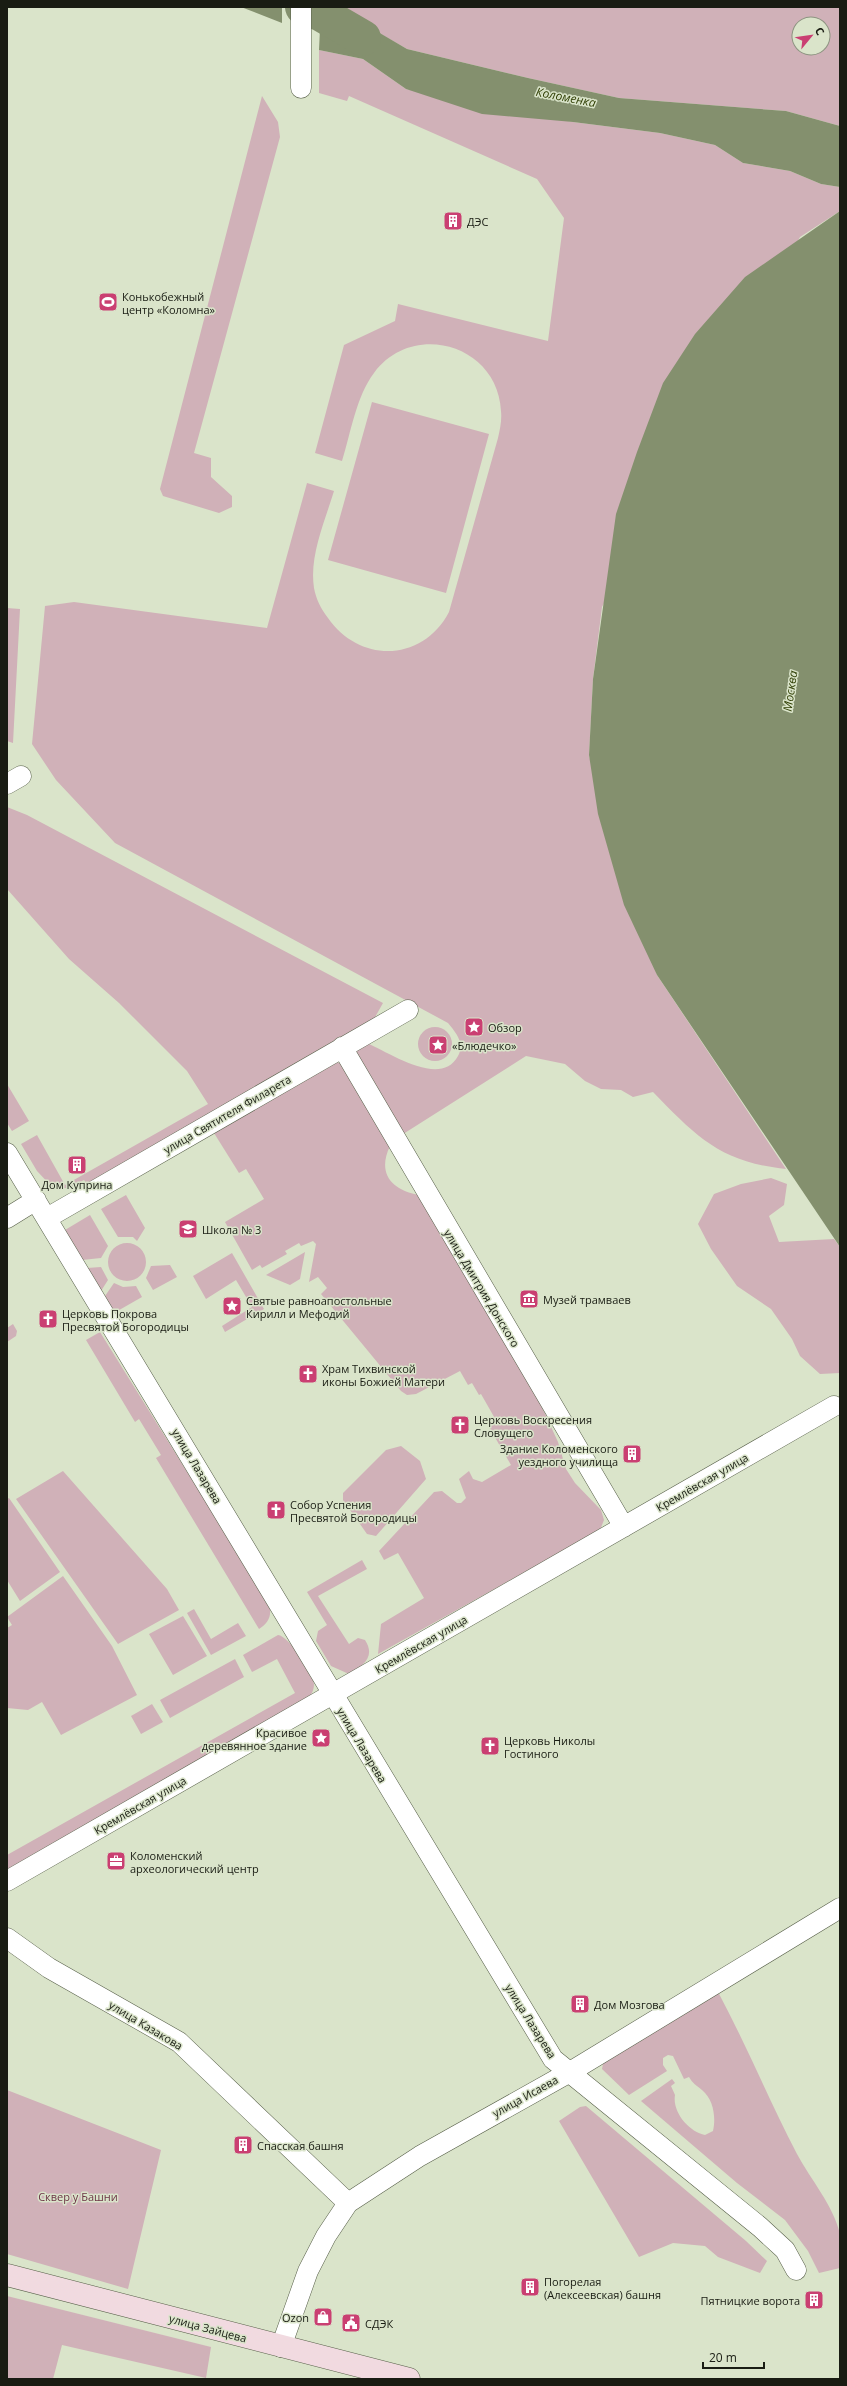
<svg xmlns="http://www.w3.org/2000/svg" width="847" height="2386" font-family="'Open Sans',sans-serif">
  <rect width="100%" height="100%" fill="#dae4ca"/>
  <path fill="#d0b1b8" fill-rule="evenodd" d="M333,7H840V126L786,111L619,98L528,78L407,49ZM799,24H823V48H799Z
    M319,50L363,59L406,89L573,122L660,133L715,145L743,163L790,171L821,184L840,187V211L800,237L602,607L593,679L589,756L657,975L786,1169C720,1162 697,1137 653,1092L633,1097L621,1090L601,1089L585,1081L565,1064L526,1056L400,1136L357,1057L356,1050L367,1043C390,1053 441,1088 458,1056C465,1043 456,1033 448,1023L115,843L56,780L32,744L45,606L74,602L267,628L307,483L334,491C325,521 309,556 314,588C316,599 321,609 328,618C360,664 423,662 449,612L498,438C500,429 502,420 501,411C498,345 413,320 374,373C356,397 351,432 342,461L315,453L344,345L395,321L398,304L548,341L564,218L537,179L349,96L347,101L319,93Z
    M262,96L278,122L280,137L194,453L211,458V477L232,496V507L219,513L163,496L160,489Z
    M372,402L489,434L446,593L328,560Z
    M7,608L20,609L13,743L7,741Z
    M7,807L27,815L383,1003L374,1019L87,1184L84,1180L68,1188H53L37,1171L21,1144L37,1135L65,1185L208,1104L187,1071L119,1003L69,959L7,889Z
    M418 1044a17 17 0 1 1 34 0a17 17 0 1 1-34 0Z
    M337,1062L344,1065L390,1146C377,1173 391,1190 419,1195L535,1392L558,1442L566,1469L575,1483L601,1510L604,1520L600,1530L378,1654L381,1624L424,1598L398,1553L384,1560L379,1551L434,1492L442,1491L457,1503H461L466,1498L459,1479L469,1471L473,1479L482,1482L511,1465L489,1427L497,1422L481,1394L479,1395L472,1383L468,1385L460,1371L416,1394L407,1395L401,1391L321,1294L327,1288L318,1277L309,1282L316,1244L313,1241L301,1246L299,1243L285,1251L287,1254L262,1268L260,1265L252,1270L225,1222L264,1199L246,1169L239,1173L214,1133Z
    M7,1084L29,1121L12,1131L7,1123Z
    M771,1178L787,1184L784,1205L769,1216L779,1242L834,1239L840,1247V1373L820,1374L800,1356L792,1339L771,1309L737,1286L711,1249L698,1224L714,1194L741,1184Z
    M126,1195L145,1228L137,1241L133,1237H118L101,1209Z
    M90,1215L108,1246L101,1258L82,1260L65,1230Z
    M108 1262a19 19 0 1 1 38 0a19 19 0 1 1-38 0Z
    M305,1252L300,1279L290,1285L266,1275Z
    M232,1253L264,1309L225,1332L222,1326L252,1307L236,1280L206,1299L193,1276Z
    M170,1265L177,1277L153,1290L146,1278L151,1266Z
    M101,1267L108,1280L101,1291L87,1268Z
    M114,1283L123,1287L136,1286L142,1297L114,1313L105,1296Z
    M13,1324L17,1331L16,1336L7,1342V1328Z
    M100,1332L268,1602C273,1614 269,1623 259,1629L156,1458L161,1455L139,1419L135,1422L86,1340Z
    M401,1446L420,1461L426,1479L376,1536L367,1534L343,1500V1493L386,1450Z
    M63,1471L167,1589L179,1610L118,1644L16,1499Z
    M9,1498L60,1572L20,1601L7,1580V1499Z
    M362,1560L367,1569L318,1596L349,1644L358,1638L365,1640C376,1657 363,1666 349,1674L331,1666L316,1641L318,1631L327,1625L307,1592Z
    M63,1576L112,1646L137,1695L61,1735L42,1702L28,1710L7,1708V1628L12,1625L7,1617Z
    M194,1609L211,1639L238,1623L246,1636L211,1655L187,1613Z
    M183,1616L207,1656L173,1675L149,1634Z
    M278,1635C289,1636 313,1673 314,1684C314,1688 313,1692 310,1696L7,1870V1855L295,1693L277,1659L252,1672L243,1655Z
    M235,1659L244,1677L170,1718L160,1700Z
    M152,1704L163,1722L141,1734L131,1716Z
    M717,1990C746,2044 769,2100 797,2154C811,2180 833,2205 840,2234C842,2244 840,2257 840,2268L819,2273L808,2251L785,2220L737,2183L641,2101L672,2079L675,2083L671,2086L675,2095C672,2112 689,2132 705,2135L713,2131C716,2118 714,2100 702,2090C696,2085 693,2084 689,2077L684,2079L673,2056L668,2055L663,2058V2065L667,2071L629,2095L602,2069L604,2059Z
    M7,2090L161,2150L128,2289L7,2254Z
    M586,2106L746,2241L767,2261L760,2273L718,2257L705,2246L673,2243L639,2257L559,2121L580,2107Z
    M7,2296L211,2347L206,2378L62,2345L53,2379H7Z"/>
  <path fill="#84906e" d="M241,7H282V23Z
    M321,7H333L349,15L407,49L528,78L619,98L786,111L840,126V187L821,184L790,171L743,163L715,145L660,133L573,122L482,114L406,89L363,59L319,50Z
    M840,211V1247L657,975L624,905L598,814L589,755L593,679L616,514L637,452L663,383L695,334L745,277Z"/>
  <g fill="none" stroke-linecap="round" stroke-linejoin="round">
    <path stroke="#84906e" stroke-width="36" d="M303,7L320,13L363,38"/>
    <defs>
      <path id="street" d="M301,7V88
        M7,784L21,776
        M342,1047L624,1527
        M7,1153L553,2059L760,2227L785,2250L796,2270
        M7,1218L36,1200
        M47,1218L408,1010
        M7,1881L834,1406
        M7,1938L49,1968L179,2042L348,2203
        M281,2347L308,2271L326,2236L348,2203L420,2156L570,2072L840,1908"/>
      <path id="secondary" d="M7,2275L409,2379"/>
    </defs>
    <use href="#street" stroke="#575f49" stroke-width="21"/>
    <use href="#secondary" stroke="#575f49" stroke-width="23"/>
    <use href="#street" stroke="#fff" stroke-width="20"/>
    <use href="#secondary" stroke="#f1dae0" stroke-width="22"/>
  </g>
  <defs>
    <symbol id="building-square" viewBox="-11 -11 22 22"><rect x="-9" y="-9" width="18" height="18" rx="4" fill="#ca3f72" stroke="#dae4ca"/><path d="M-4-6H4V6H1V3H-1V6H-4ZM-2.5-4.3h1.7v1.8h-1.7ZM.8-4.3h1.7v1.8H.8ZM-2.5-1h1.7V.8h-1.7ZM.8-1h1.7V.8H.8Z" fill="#fff"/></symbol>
    <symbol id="stadium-square" viewBox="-11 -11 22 22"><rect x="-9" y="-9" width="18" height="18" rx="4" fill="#ca3f72" stroke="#dae4ca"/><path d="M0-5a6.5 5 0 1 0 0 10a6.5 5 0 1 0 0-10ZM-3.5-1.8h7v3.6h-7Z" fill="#fff"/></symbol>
    <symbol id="sight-square" viewBox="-11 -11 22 22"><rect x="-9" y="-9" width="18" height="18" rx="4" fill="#ca3f72" stroke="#dae4ca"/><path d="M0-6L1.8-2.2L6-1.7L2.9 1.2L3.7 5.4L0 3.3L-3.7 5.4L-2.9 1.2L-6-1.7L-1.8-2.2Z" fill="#fff"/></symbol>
    <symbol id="school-square" viewBox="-11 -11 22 22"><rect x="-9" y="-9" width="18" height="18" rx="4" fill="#ca3f72" stroke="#dae4ca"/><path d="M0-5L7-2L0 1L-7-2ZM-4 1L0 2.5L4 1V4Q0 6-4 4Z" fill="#fff"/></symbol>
    <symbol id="museum-square" viewBox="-11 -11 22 22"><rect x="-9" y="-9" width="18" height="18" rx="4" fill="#ca3f72" stroke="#dae4ca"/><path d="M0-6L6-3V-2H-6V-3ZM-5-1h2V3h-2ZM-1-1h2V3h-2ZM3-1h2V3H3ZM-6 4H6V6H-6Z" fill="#fff"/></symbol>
    <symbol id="church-square" viewBox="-11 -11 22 22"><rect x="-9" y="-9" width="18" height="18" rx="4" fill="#ca3f72" stroke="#dae4ca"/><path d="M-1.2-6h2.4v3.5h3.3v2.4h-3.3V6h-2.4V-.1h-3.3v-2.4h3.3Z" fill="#fff"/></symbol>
    <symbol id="office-square" viewBox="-11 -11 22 22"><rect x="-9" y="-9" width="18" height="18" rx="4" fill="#ca3f72" stroke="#dae4ca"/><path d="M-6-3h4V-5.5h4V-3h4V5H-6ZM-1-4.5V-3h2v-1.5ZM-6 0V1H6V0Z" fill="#fff"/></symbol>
    <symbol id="shop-square" viewBox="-11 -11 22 22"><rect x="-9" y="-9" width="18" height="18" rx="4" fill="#ca3f72" stroke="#dae4ca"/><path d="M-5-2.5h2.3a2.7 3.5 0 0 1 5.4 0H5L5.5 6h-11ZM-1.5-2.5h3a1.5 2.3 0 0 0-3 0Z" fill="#fff"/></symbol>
    <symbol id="civic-square" viewBox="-11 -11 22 22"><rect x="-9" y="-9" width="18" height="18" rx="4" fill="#ca3f72" stroke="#dae4ca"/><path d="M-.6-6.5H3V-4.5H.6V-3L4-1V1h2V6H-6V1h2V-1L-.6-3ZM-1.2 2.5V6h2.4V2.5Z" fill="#fff"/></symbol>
  </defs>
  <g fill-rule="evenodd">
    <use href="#building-square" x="442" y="210" width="22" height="22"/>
    <use href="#stadium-square" x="97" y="291" width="22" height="22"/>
    <use href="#sight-square" x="463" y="1016" width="22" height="22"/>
    <use href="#sight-square" x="427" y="1034" width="22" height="22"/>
    <use href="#building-square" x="66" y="1154" width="22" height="22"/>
    <use href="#school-square" x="177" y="1218" width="22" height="22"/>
    <use href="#museum-square" x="518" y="1288" width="22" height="22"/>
    <use href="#sight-square" x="221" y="1295" width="22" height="22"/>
    <use href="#church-square" x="37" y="1308" width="22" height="22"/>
    <use href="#church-square" x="297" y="1363" width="22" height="22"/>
    <use href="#church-square" x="449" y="1414" width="22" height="22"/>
    <use href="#building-square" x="621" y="1443" width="22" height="22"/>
    <use href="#church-square" x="265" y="1499" width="22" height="22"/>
    <use href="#sight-square" x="310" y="1727" width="22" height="22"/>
    <use href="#church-square" x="479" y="1735" width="22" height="22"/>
    <use href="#office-square" x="105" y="1850" width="22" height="22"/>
    <use href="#building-square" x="569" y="1993" width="22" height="22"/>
    <use href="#building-square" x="232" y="2134" width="22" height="22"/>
    <use href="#building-square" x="519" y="2276" width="22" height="22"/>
    <use href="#building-square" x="803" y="2289" width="22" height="22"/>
    <use href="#shop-square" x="312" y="2306" width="22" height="22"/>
    <use href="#civic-square" x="340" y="2312" width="22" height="22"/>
  </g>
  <g text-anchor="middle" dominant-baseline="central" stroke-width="3" stroke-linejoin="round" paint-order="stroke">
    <g font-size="11" fill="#191c13" stroke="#dae4ca" text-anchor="start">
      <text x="467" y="221">ДЭС</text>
      <text x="122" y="296">Конькобежный<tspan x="122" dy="13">центр «Коломна»</tspan></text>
      <text x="488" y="1027">Обзор</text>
      <text x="452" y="1045">«Блюдечко»</text>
      <text x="77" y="1184" text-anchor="middle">Дом Куприна</text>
      <text x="202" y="1229">Школа № 3</text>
      <text x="543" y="1299">Музей трамваев</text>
      <text x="246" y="1300">Святые равноапостольные<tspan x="246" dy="13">Кирилл и Мефодий</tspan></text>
      <text x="62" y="1313">Церковь Покрова<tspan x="62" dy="13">Пресвятой Богородицы</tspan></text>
      <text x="322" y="1368">Храм Тихвинской<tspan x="322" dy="13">иконы Божией Матери</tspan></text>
      <text x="474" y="1419">Церковь Воскресения<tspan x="474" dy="13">Словущего</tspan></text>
      <text x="618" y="1448" text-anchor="end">Здание Коломенского<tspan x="618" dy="13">уездного училища</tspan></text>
      <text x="290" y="1504">Собор Успения<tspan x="290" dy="13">Пресвятой Богородицы</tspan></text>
      <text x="307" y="1732" text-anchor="end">Красивое<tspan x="307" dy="13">деревянное здание</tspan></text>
      <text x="504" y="1740">Церковь Николы<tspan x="504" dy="13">Гостиного</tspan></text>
      <text x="130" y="1855">Коломенский<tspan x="130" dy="13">археологический центр</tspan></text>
      <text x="594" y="2004">Дом Мозгова</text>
      <text x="257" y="2145">Спасская башня</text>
      <text x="544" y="2281">Погорелая<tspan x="544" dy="13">(Алексеевская) башня</tspan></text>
      <text x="800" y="2300" text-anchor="end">Пятницкие ворота</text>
      <text x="309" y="2317" text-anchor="end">Ozon</text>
      <text x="365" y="2323">СДЭК</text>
    </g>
    <g font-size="11" fill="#191c13" stroke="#dae4ca">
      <text transform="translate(227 1114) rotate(-30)">улица Святителя Филарета</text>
      <text transform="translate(482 1288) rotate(59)">улица Дмитрия Донского</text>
      <text transform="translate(197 1466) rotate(59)">улица Лазарева</text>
      <text transform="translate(702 1482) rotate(-30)">Кремлёвская улица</text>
      <text transform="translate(421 1644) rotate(-30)">Кремлёвская улица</text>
      <text transform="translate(362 1745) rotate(59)">улица Лазарева</text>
      <text transform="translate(140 1805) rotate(-30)">Кремлёвская улица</text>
      <text transform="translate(531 2021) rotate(58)">улица Лазарева</text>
      <text transform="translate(146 2025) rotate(31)">улица Казакова</text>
      <text transform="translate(525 2096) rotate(-29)">улица Исаева</text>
      <text transform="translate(208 2328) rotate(15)">улица Зайцева</text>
    </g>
    <g font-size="11" fill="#6c3545" stroke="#dae4ca">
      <text x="78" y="2196">Сквер у Башни</text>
    </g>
    <g font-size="12" font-style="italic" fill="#334208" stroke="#dae4ca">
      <text transform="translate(566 97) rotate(11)">Коломенка</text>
      <text transform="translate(790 691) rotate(-82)">Москва</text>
    </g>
  </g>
  <rect width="847" height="2386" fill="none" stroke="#191c13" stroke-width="16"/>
  <g transform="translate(811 36) rotate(61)"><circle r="19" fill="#dae4ca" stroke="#8d9481"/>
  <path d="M0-3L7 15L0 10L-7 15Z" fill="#ca3f72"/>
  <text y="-6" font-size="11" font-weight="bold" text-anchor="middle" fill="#191c13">С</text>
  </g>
  <path d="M703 2362v6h61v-6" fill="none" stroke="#191c13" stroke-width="2"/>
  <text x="709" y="2362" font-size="12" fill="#191c13" stroke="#dae4ca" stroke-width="3" paint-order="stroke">20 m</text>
</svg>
